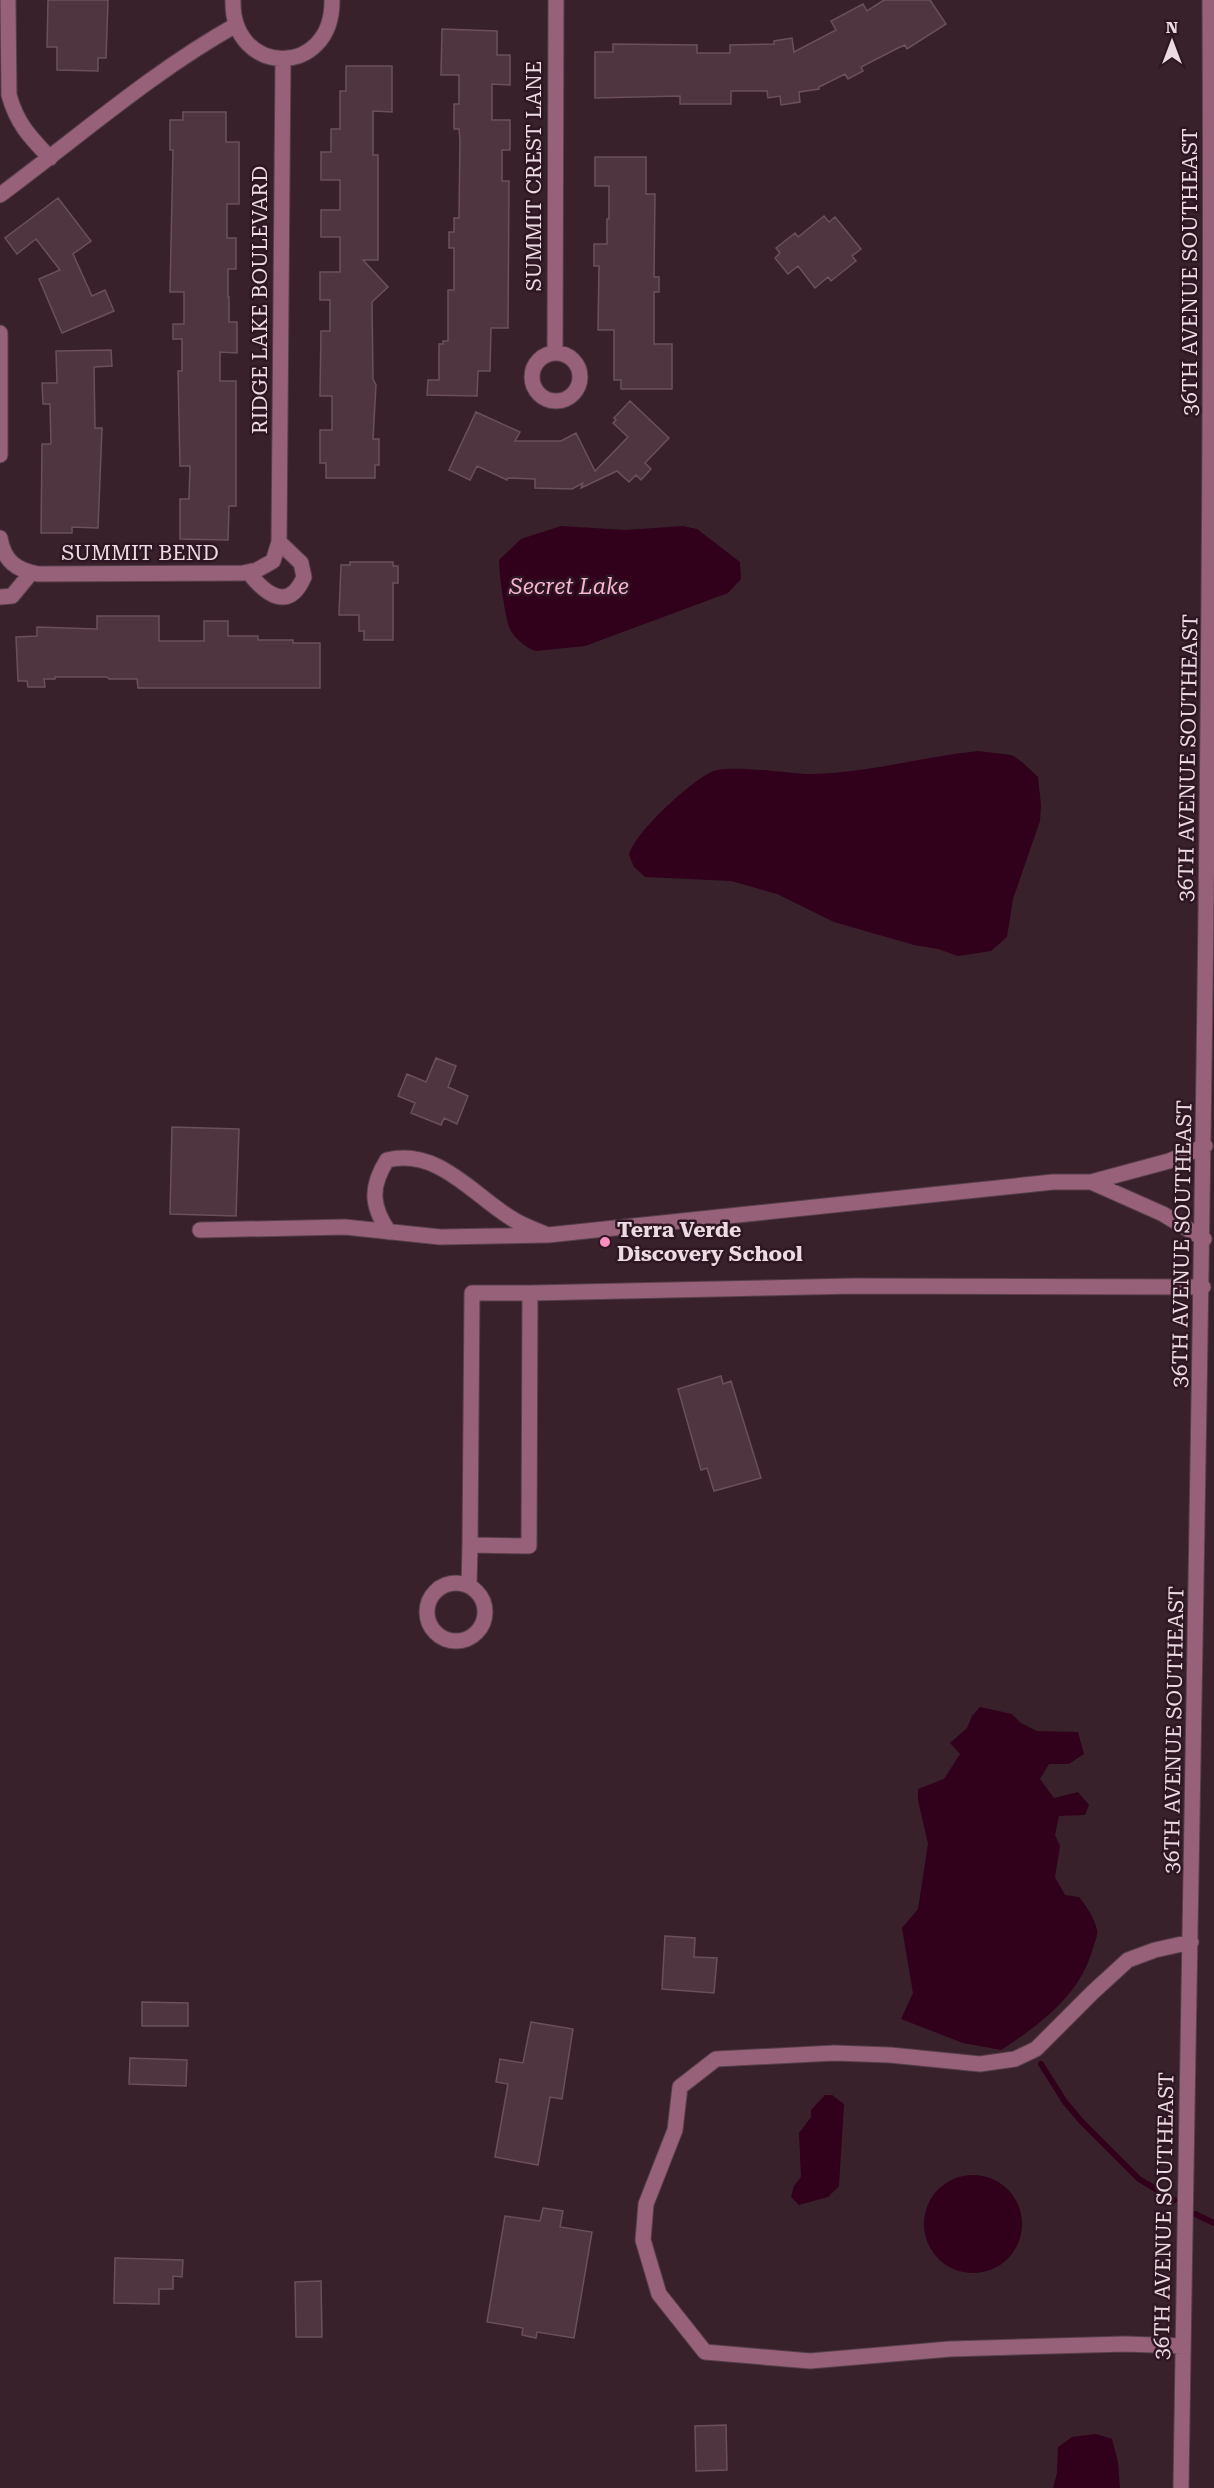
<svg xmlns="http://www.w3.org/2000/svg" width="1214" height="2488" font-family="'Roboto Serif',serif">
  <rect width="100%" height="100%" fill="#39212c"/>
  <path fill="#31001b" d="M561,526L625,530L683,526L697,529L740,562L741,579L728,593L585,646L536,651C528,649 515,639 511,631C505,621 499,572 499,560L521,539Z
    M978,751L1012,755L1022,762L1038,777L1041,805L1040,821L1013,899L1007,937L991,951L958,956L938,949L914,945L834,922L777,894L731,881L645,877L634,867L629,855C635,832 689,783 711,772C726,764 786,773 806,774C864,774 921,757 978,751Z
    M980,1707L1012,1714L1021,1723L1037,1731L1078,1732L1084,1754L1069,1764H1049L1040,1779L1054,1798L1078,1792L1089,1805L1085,1815L1059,1816L1055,1835L1060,1846L1055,1877L1065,1895L1079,1897C1087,1907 1094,1917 1097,1930C1098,1935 1095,1942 1093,1948C1080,1995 1041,2024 1001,2050L963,2043L901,2019L913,1993L902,1928L918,1909L928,1844L918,1800V1789L944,1779L960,1754L950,1743L967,1728L972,1716Z
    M825,2095H832L844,2104L839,2186L828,2197L799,2205L791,2197L794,2186L801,2177L799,2133L811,2117V2110Z
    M924 2224a49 49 0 1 1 98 0a49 49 0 1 1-98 0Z
    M1096,2434L1112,2439L1118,2462L1120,2488H1053L1057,2473L1058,2447L1072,2437Z"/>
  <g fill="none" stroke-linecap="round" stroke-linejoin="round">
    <path stroke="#31001b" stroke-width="6" d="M1041,2064L1065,2102L1082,2122L1139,2179L1174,2200
      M1195,2214L1214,2223"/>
  </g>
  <path fill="#4e3540" stroke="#6b505c" stroke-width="1.5" d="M48,0H108L106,58H98V71L57,70V47H47Z
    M884,0H930L946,24L907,49L905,45L898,48L861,67L863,71L848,79L845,74L819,87V89L799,92L800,102L781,105L780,96L768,98L767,91H731V104H680V96L595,98V52H613V44L697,45V53H730V45L774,44V41L792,38L794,52L836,30L831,21L863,4L867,11Z
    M442,29L497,31V55H510V85L492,84V120H510V150H502V181H509L508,328H491L490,371H478L477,396L427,395L428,380H439V344H443V341H448V290H454V248H449V232H454V218H459L460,140L459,129H454V104H459V75H441Z
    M346,66H392V112L373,111V155H378V260H363L388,287L372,302L373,379L376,385L373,439H379V465H375V478H326V463H320V430H332V396H320L321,331H330V300H320V272H340V237H321V210H340V180H321V152H331V129H340V91H346Z
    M183,112H226V142H239V204H227V238H236V269H228V297H229V322H237V353L220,352V381H236V506H229L228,540L180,539V499H189L190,466H180L178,371H182V339H173V324H184V292H170L173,150H170V120H183Z
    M595,157H646V194H655L654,277H659V292H654V344H672V389H621V380H614V330H598L599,266H594V244H607V219H609V186H595Z
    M58,198L91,241L73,254L92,296L105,290L114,311L62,333L39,279L60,270L36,239L17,254L5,238Z
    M824,216L829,222L835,217L861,249L852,256L856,261L831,281L828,277L815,288L798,266L788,274L775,258L780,253L776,248L795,233L798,237Z
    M111,350L112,366L94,367L95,428H102L98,528L72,527V533H41L42,444H51L50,404H43L42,383H57L56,351Z
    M630,401L669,438L645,463L651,469L641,480L636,475L629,482L617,471L581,488L583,483L572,489L535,488V479L508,478L507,480L477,466L470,480L449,470L476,412L520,432L515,441H561L576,433L595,471L628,437L613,423L616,420L614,418Z
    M350,562H393V566H398V583H393V640H364V631H359V615H339L341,565H350Z
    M97,616H159V641H204V621H228V636H258V640H293V643H320V688H138L137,679H109L107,677H55V679H44L45,687H28L27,681H18L16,637L37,636V627L97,629Z
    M436,1058L456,1066L448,1087L468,1096L457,1124L444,1118L441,1125L411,1113L415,1103L398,1096L407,1074L426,1082Z
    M172,1127L239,1129L236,1216L170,1214Z
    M721,1376L723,1384L731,1381L761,1478L714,1491L707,1468L701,1470L678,1389Z
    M665,1936L695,1938L694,1957L717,1958L714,1993L662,1989Z
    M142,2002L188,2003V2026H142Z
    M531,2022L573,2029L562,2099L550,2097L538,2165L495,2157L508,2084L496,2082L500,2059L523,2063Z
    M130,2058L187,2060L186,2086L129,2084Z
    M543,2208L563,2211L560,2227L592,2232L574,2338L537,2332L536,2338L522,2335L523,2328L487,2322L505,2216L540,2221Z
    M115,2258L183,2260L182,2277L173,2276V2289H159V2304L114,2303Z
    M321,2281L322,2337H296L295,2282Z
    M726,2425L727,2470L696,2471L695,2426Z"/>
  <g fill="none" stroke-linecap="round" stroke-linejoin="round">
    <defs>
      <path id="minor" d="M8,0L9,95C17,124 30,137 50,158
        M233,0C231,77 333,79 332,0
        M0,195C77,138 152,72 236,25
        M0,333V455
        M532 377a24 24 0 1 1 48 0a24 24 0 1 1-48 0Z
        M555,353L556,0
        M0,538C4,561 16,570 38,574L243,573L257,570L273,561L279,542L283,59
        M248,572C266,595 289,612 304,577L301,563L279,542
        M0,597L12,596L31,573
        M1091,1182L1163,1214L1204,1239
        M200,1230L345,1227L440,1237L548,1235L1053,1182H1091L1169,1161L1205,1146
        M389,1232C371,1206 370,1187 387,1160C438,1148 472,1194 511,1218C521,1225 534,1229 545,1234
        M530,1293H472L470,1545L529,1546L530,1293L854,1286L1203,1287
        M427 1612a29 29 0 1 1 58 0a29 29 0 1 1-58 0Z
        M469,1586L470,1545
        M1183,2346L1125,2344L950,2349L810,2361L705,2352L659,2294L643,2240L646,2204L675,2130L680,2087L716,2059L834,2053L890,2055L980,2064L1015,2059L1036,2049L1093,1992L1128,1960L1155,1950L1191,1942
        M1181,2488C1193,1659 1214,829 1210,0"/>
    </defs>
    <use href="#minor" stroke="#563f49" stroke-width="17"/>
    <use href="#minor" stroke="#98617a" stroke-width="15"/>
  </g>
  <circle fill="#fc8fc2" stroke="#2e1722" stroke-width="2" cx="605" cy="1242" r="6"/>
  <g text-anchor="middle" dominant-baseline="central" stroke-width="5" stroke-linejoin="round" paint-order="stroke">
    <g font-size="21" fill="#ecdbe2" stroke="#2e1722">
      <text transform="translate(534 176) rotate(-90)">SUMMIT CREST LANE</text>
      <text transform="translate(1190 272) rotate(-90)">36TH AVENUE SOUTHEAST</text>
      <text transform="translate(260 300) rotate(-90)">RIDGE LAKE BOULEVARD</text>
      <text x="140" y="553">SUMMIT BEND</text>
      <text transform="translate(1188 758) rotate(-89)">36TH AVENUE SOUTHEAST</text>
      <text transform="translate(1182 1244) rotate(-89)">36TH AVENUE SOUTHEAST</text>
      <text transform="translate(1174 1730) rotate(-89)">36TH AVENUE SOUTHEAST</text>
      <text transform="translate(1164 2216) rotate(-89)">36TH AVENUE SOUTHEAST</text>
    </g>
    <g font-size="21" font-weight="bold" fill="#ecdbe2" stroke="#2e1722" text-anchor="start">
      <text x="617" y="1230">Terra Verde<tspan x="617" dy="24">Discovery School</tspan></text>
    </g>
    <g font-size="22" font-style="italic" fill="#f8b5d2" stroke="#2e1722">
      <text x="569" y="586">Secret Lake</text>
    </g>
  </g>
  <g transform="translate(1172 42)" stroke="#2e1722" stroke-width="4.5" paint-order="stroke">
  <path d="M0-4.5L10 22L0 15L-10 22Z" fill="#ecdbe2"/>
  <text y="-9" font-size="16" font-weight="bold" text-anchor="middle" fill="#ecdbe2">N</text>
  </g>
</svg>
